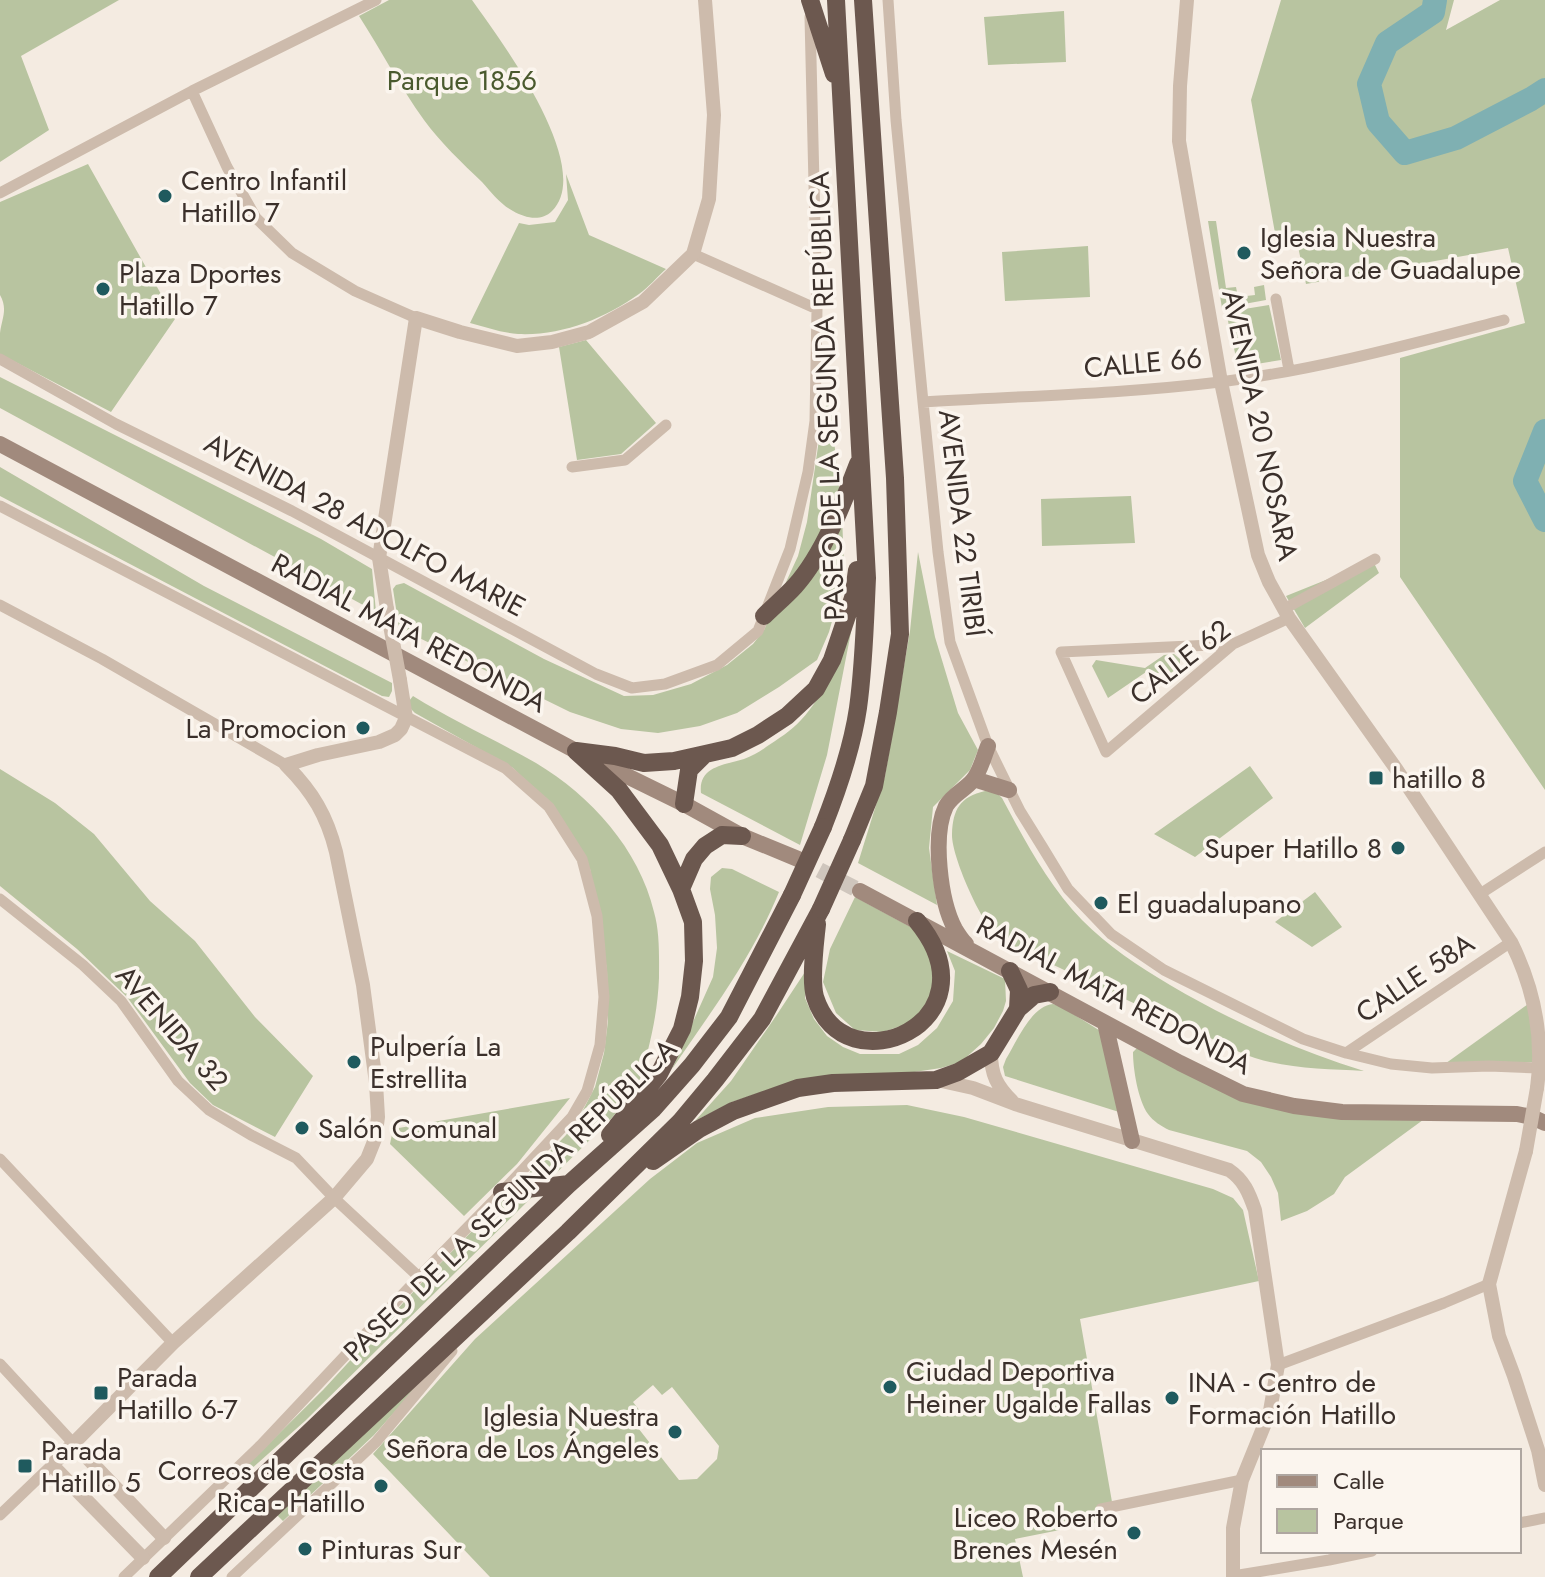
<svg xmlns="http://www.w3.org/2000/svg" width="1545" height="1577" font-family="Jost,sans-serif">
  <rect width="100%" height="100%" fill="#f4ebe1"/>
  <path fill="#b8c4a0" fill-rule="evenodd" d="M0,0H119L21,56L49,130L0,162Z
    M389,0H472C499,38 596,167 552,211C541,222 525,218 513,211C501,205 491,192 482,182C462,163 440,142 424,120C400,87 381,50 359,16Z
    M1281,0H1454L1446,30L1500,0H1545V790L1400,577V358L1525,323L1508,248L1306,284L1297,242L1277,244L1251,100Z
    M1064,11L1066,62L988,65L984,17Z
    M88,164L175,319L111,412L0,354C0,347 0,340 0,333C2,318 8,309 0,295V202Z
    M566,174L589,235L666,269C657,277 649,287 639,294C604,319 561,336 518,334C502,333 486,327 470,323L519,223L529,225L555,222L568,200Z
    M1208,221H1216L1226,288L1236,287L1238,297L1255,295L1254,287L1264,285L1266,300L1222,308Z
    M1088,246L1090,297L1005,301L1002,252Z
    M1269,305L1281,360L1244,366L1237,362L1226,312Z
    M586,340L656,423L621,454L577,460L559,347Z
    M0,377L321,539L372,569L376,612L0,408Z
    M829,392L842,516L844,565L840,593L829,632L817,660L779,687L737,713L700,726L658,733L621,729L570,712L399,628L393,589L396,585L404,583L544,659L624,696L653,695L691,684L727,665L753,644L764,630L798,556L807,522L821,426Z
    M0,467L204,586L392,683V691L389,697L382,696L0,496Z
    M1131,496L1135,543L1042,546L1041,499Z
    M918,552L935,637L958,713L978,750L970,770L933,807L929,848L937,905L858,863L885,776L910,631Z
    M1373,561L1379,573L1305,628L1286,596Z
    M852,627L827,755L800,845L701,793C698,766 725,765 744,759C752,756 760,752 766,747C778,739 791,731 801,720C825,695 837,658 852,627Z
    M1174,654L1180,659V667L1169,674L1146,672L1108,698L1092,666L1096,660L1145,668L1164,655Z
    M413,696C453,721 496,740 536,763C591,796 639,849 654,912C660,933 659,957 659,978C658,1003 654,1026 648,1050C646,1058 645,1067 642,1074C636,1090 622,1105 611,1119L305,1421L241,1478L238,1474L323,1390L426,1278L566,1135L583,1110L595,1087L604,1053L608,1021L607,970L590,869L535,790L513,768L415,713L409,707V701Z
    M1250,766L1273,798L1195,857L1154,834Z
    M0,769L55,803L94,834L150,901L195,941L255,1017L313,1076L275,1137L213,1105L190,1083L127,997L77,949L0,886Z
    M985,791L996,792L1002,798C1025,841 1048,885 1082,920C1108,946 1138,966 1170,985C1231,1021 1296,1050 1364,1071C1328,1069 1289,1069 1255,1058C1234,1051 1214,1039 1193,1030C1149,1010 1104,990 1060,968C1041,959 1011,948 995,934C980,920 951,855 952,834C953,809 960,797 985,791Z
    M722,868L732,869L779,892C753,956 711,1012 672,1069L713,977L717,948L715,915L710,889L711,877Z
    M1315,892L1342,927L1312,947L1275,922Z
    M855,897L918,931L935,963L933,996L915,1021L883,1032L855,1030L836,1013L823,982L830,949Z
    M947,951L1005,979L1006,1001L1003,1011L994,1028L981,1044L961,1062L941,1068L901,1074L788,1083L732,1102L695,1121L731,1081L776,1016L805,972V998L814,1019L827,1036L843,1047L860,1054H899L918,1045L937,1028L953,1001L955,971Z
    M1531,1002L1536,1062L1442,1066Z
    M1053,1004L1062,1007L1102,1032L1119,1112L1005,1076L1003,1067L1006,1059C1017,1041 1031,1006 1053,1004Z
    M1139,1046L1252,1098L1427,1117L1345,1177L1334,1194L1307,1211L1281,1221L1278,1193L1271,1177L1261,1162L1247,1151L1169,1130C1161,1126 1153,1121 1148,1114C1138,1100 1133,1069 1133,1052Z
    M570,1098L517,1164L464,1216L390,1144L393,1129Z
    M907,1105L964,1117L1213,1189L1233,1198L1243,1210L1259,1281L1080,1319L1115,1519L1015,1539L1023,1577H490L373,1454L475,1339L650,1179L697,1143L755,1118L828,1107ZM653,1385L662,1395L672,1387L719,1446L717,1459L697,1479L679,1480L631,1419L640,1411L633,1402Z
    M432,1370L374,1435L283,1521L276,1514Z"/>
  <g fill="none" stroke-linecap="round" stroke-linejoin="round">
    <path stroke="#7fb0b2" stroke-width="24" d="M1435,0L1433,12L1387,43L1369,84L1378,122L1405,153L1456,138L1531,99L1545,90
      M1545,431L1525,481L1545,520"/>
    <path stroke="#cfc6bd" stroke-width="16" stroke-dasharray="16 8" stroke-linecap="butt" d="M798,859L860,891"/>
    <path stroke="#cdbbac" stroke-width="11" d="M888,0L896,120L923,402L938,552L950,642L988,746L1020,811L1043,848L1068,889L1111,934L1164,970L1303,1039L1346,1053L1391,1064L1432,1068L1489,1066L1539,1068
      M192,91L227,167L256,218L292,253L355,291L416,318
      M0,193L192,91L376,0
      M693,254L817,309
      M1276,299L1289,370
      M0,359L116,424L292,511L596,674L632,688L665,684L717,665L758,631L790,549L808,472L815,421L817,309L810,17
      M923,402C1022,396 1121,394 1220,382C1316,370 1411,344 1504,320
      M572,467L625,460L666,425
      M0,506L505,768L549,807L582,859L597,916L604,997L600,1045L587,1091L572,1117L502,1192L419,1277L261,1445L124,1577
      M0,605L102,659L286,765
      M1284,609L1375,559
      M1233,644L1061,652L1106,752L1233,644L1289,618
      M1480,894L1545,852
      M0,899L83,965L121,1001L178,1081L209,1110L251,1135L296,1158L334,1198L419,1277
      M1346,1053L1511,942
      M0,1159L173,1343
      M0,1364L73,1443
      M1278,1365L1444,1303L1489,1284
      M1101,1509L1242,1480
      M0,1515L52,1465
      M1519,1523L1545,1518
      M1233,1576L1329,1560L1372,1551
      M232,1577L376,1442L452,1351"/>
    <path stroke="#cdbbac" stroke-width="14" d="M1187,0L1180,86L1179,141L1221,382L1258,555L1269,582L1289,618L1397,770L1511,942C1534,988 1544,1036 1537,1088
      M387,609L379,558L416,318L460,332L517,346L552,342L589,332L643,302L693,254L709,199L714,115L705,0
      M991,1053C991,1075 997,1086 1012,1101
      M937,1080L973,1088L1015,1104L1229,1170C1244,1180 1249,1193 1255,1210L1278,1365L1270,1411L1242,1480L1233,1528V1577
      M1526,1151L1489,1284L1499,1336L1514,1376L1538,1450L1545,1485
      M73,1443L164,1538
      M143,1558L52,1465L173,1343L334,1198L367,1159L375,1139L378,1117L376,1083L363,985L336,852C327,816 313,792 286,765L318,755L379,742L395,735L401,729L406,718L400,680"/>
    <path stroke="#a18a7d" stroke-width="16" d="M0,444L576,751L684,804L742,836L798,859
      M974,779L1009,790
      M860,891L1180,1063L1243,1094L1294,1106L1342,1112L1517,1114L1532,1117L1545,1123
      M966,944C962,940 958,934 955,929C940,901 932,835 946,806C953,794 965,790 973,780C980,772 984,756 988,746
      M1105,1023L1132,1141"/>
    <path stroke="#6c584f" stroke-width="18" d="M810,0L834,74
      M764,616C774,606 786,596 795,586C823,555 843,503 858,464
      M576,751L619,790L660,845L681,889L693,922L694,961L690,997L682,1029L659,1074L610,1135
      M576,751L615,756L644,763L674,761L732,748L758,735L787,716L816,689L832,660L853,598L857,570
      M684,804L689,770L704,755
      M823,827C838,789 852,749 858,708C864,665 865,621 867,578L836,0
      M852,840L874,786L888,712L900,634L895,478L863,0
      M681,889L694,859L705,846L722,835L742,836
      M817,924C815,944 810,979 815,997C844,1090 1000,1022 917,921
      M1010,971L1019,990L1018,1009
      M653,1161L699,1129L733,1111L798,1088L833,1083L936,1080L958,1072L991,1053L1018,1009L1025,1003L1034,995L1050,992
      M502,1192L569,1184
      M158,1577L569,1184L653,1109L692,1065L729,1017L792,895
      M199,1577L568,1232L680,1122L715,1080L762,1019L821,909"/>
    <path stroke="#cdbbac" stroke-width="14" d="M387,609L400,680
      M1526,1151L1537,1088"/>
    <path stroke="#6c584f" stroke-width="18" d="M792,895L823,827
      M821,909L852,840"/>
  </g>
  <g fill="#1f5a5e" stroke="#fbf5ee" stroke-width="3">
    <circle cx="165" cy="196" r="8"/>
    <circle cx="1244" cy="253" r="8"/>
    <circle cx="103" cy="289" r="8"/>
    <circle cx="363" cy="728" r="8"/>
    <rect x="1368" y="770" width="16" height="16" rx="4"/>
    <circle cx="1398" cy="848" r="8"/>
    <circle cx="1101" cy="903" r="8"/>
    <circle cx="354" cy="1062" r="8"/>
    <circle cx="302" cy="1128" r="8"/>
    <circle cx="890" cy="1387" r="8"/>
    <rect x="93" y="1385" width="16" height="16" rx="4"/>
    <circle cx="1172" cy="1398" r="8"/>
    <circle cx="675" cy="1432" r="8"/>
    <rect x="17" y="1458" width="16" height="16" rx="4"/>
    <circle cx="381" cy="1486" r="8"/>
    <circle cx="1134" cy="1533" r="8"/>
    <circle cx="305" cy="1549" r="8"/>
  </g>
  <g text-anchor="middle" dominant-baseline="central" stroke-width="7" stroke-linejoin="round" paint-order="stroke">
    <g font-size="28" fill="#4a5a2e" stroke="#fbf5ee">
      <text x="462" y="80">Parque 1856</text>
    </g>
    <g font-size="28" fill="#3b302b" stroke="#fbf5ee" text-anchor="start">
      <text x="181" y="180">Centro Infantil<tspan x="181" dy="32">Hatillo 7</tspan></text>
      <text x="1260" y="237">Iglesia Nuestra<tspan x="1260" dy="32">Señora de Guadalupe</tspan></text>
      <text x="119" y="273">Plaza Dportes<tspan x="119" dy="32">Hatillo 7</tspan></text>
      <text x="347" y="728" text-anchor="end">La Promocion</text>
      <text x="1392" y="778">hatillo 8</text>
      <text x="1382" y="848" text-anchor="end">Super Hatillo 8</text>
      <text x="1117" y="903">El guadalupano</text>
      <text x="370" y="1046">Pulpería La<tspan x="370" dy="32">Estrellita</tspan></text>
      <text x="318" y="1128">Salón Comunal</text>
      <text x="906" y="1371">Ciudad Deportiva<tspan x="906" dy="32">Heiner Ugalde Fallas</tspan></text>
      <text x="117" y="1377">Parada<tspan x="117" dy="32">Hatillo 6-7</tspan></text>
      <text x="1188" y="1382">INA - Centro de<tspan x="1188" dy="32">Formación Hatillo</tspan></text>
      <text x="659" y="1416" text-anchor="end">Iglesia Nuestra<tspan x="659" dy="32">Señora de Los Ángeles</tspan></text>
      <text x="41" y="1450">Parada<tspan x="41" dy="32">Hatillo 5</tspan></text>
      <text x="365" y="1470" text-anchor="end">Correos de Costa<tspan x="365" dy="32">Rica - Hatillo</tspan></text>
      <text x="1118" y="1517" text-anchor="end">Liceo Roberto<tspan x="1118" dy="32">Brenes Mesén</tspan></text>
      <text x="321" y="1549">Pinturas Sur</text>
    </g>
    <g font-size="28" fill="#3b302b" stroke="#fbf5ee">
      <text transform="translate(1143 363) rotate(-5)">CALLE 66</text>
      <text transform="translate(827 396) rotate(-92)">PASEO DE LA SEGUNDA REPÚBLICA</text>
      <text transform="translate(1260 425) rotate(78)">AVENIDA 20 NOSARA</text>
      <text transform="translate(962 523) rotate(83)">AVENIDA 22 TIRIBÍ</text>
      <text transform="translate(365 525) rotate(28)">AVENIDA 28 ADOLFO MARIE</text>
      <text transform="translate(409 633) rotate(28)">RADIAL MATA REDONDA</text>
      <text transform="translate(1180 662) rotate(-38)">CALLE 62</text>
      <text transform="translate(1415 978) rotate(-34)">CALLE 58A</text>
      <text transform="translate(1114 995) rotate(28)">RADIAL MATA REDONDA</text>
      <text transform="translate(172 1028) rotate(49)">AVENIDA 32</text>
      <text transform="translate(510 1200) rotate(-44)">PASEO DE LA SEGUNDA REPÚBLICA</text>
    </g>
  </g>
  <rect x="1261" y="1449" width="260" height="104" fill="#fbf5ee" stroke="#aea6a0" stroke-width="2"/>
  <rect x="1277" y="1475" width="40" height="12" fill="#a18a7d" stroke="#aea6a0" stroke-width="2"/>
  <text x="1333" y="1489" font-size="24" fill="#3b302b">Calle</text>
  <rect x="1277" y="1509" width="40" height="24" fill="#b8c4a0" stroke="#aea6a0" stroke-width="2"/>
  <text x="1333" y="1529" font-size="24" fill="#3b302b">Parque</text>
</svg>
